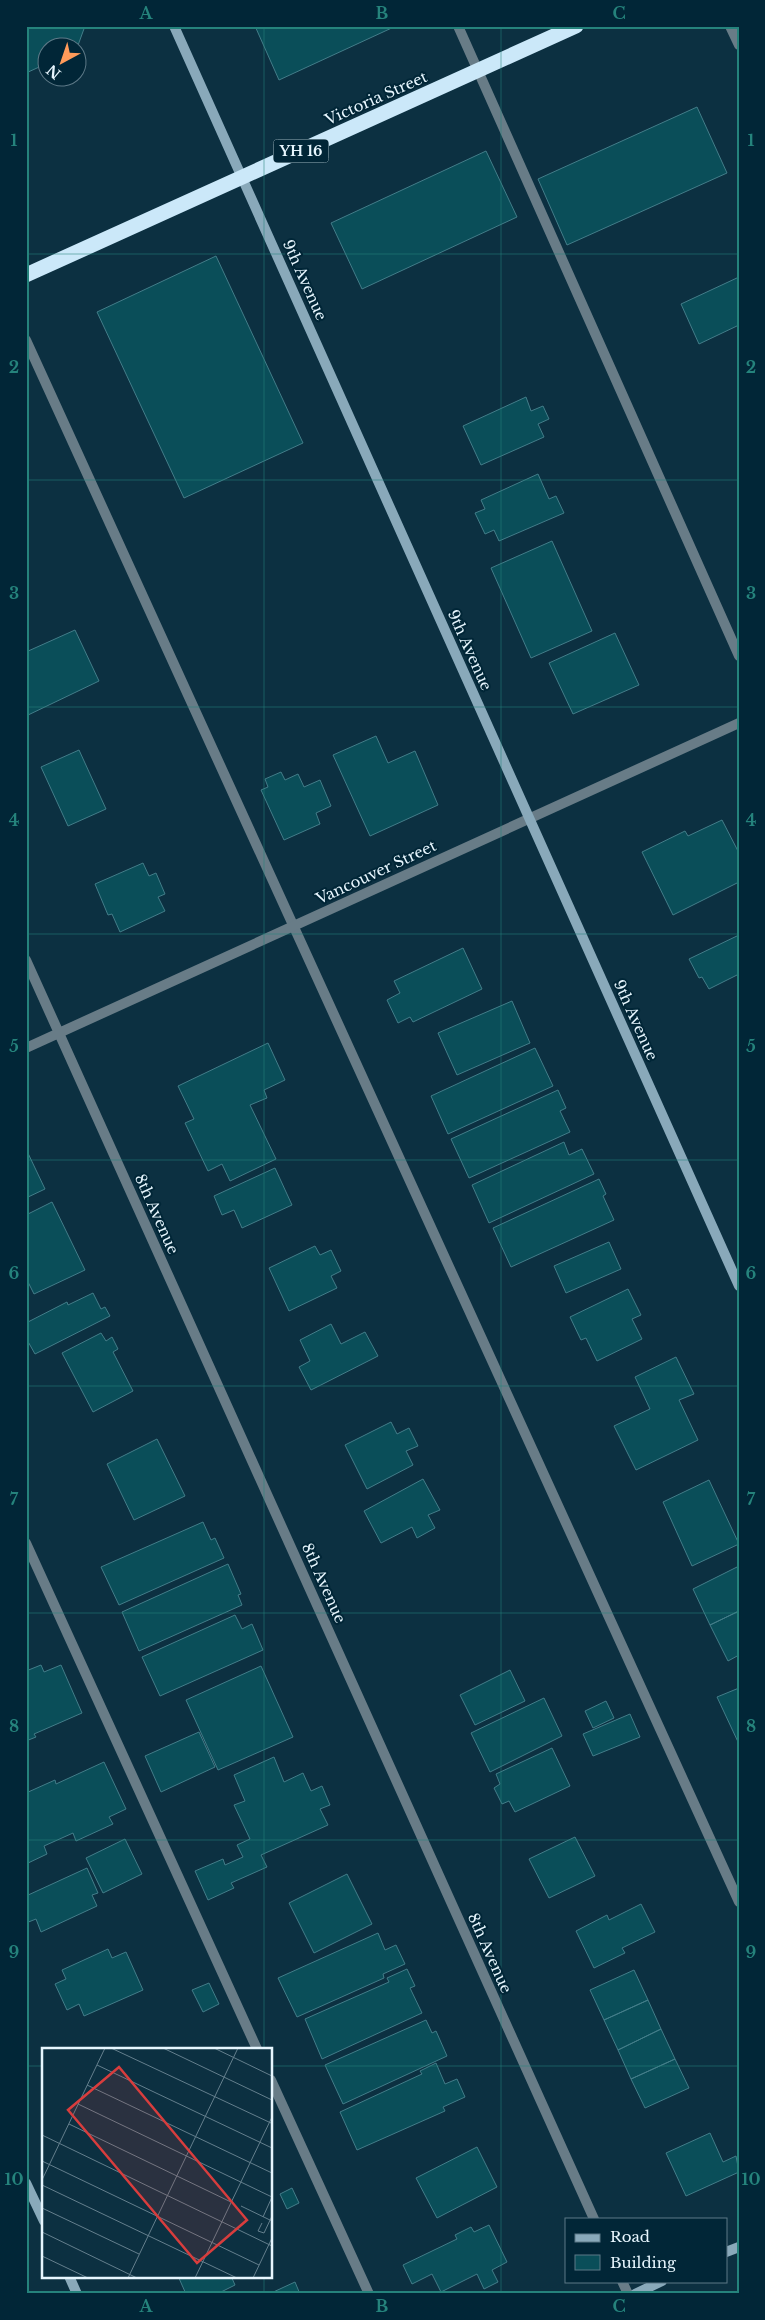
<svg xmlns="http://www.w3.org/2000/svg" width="765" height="2320" font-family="'Libre Baskerville',serif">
  <rect width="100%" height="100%" fill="#0c3041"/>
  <path fill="#0a4e59" stroke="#437d89" d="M26,26H85L77,48H48V63L26,73Z
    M255,26H396L279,80Z
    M697,107L727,173L567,245L538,179Z
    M486,151L517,217L362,289L331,223Z
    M216,256L303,443L184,498L97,312Z
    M739,277V325L699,344L681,304Z
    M526,397L531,411L543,406L549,419L538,424L544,437L481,465L463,426Z
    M538,474L549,499L556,496L564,513L499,541L494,530L485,534L475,513L485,509L481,500Z
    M552,541L592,631L531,658L491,568Z
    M75,630L99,681L26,716V652Z
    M615,633L639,685L573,714L549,663Z
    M376,736L388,763L415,751L438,805L370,836L333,755Z
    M79,750L106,809L68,826L41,767Z
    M281,772L285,780L298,774L304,787L320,780L331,806L316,813L320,824L284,840L261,790L268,787L265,779Z
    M722,820L739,853V882L673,915L642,852L685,831L688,836Z
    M143,863L149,876L156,873L165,894L158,897L165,911L120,932L112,914L108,915L95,884Z
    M739,935V974L709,989L702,977L699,978L689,959Z
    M463,948L482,989L413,1022L410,1017L398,1023L387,1000L400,993L394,981Z
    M512,1001L530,1043L457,1075L438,1033Z
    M268,1043L285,1080L264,1090L267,1098L250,1105L276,1159L230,1181L222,1164L208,1171L185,1123L194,1119L178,1086Z
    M535,1048L553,1086L448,1134L431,1096Z
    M558,1090L566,1108L560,1111L570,1132L469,1178L451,1139Z
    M564,1142L569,1155L582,1149L594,1174L489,1223L472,1185Z
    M26,1149L45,1189L26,1198Z
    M275,1168L292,1205L242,1228L234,1210L222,1215L214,1196Z
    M599,1179L606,1194L603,1196L614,1220L511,1267L493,1228Z
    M52,1202L85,1270L34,1294L26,1278V1215Z
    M609,1242L621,1269L566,1293L554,1266Z
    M315,1246L320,1255L331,1250L341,1271L331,1276L337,1288L289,1311L269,1268Z
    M628,1289L641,1315L632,1319L642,1339L597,1361L586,1338L581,1340L570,1317Z
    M93,1293L101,1309L105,1307L110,1316L35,1354L26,1338V1323L67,1302L68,1305Z
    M331,1324L341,1344L365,1332L378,1356L311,1390L299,1367L310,1361L300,1340Z
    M101,1333L106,1341L112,1337L118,1349L113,1352L133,1391L93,1412L62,1353Z
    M676,1357L694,1394L679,1400L698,1440L636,1470L614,1426L650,1409L635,1377Z
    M391,1422L397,1434L409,1428L418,1446L406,1451L413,1465L367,1489L345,1445Z
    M157,1439L185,1496L134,1520L107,1464Z
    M423,1479L440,1510L428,1515L435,1528L417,1538L412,1527L381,1543L364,1511Z
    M709,1480L739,1544L692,1566L663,1502Z
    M203,1522L211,1540L215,1538L224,1558L119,1605L101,1567Z
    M228,1564L241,1594L238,1595L242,1605L139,1651L122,1612Z
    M737,1567L739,1572V1611L710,1625L693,1589Z
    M739,1611V1655L728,1661L710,1625Z
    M235,1615L242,1629L252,1624L263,1650L160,1696L142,1657Z
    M41,1665L44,1672L61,1665L82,1713L34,1734L36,1737L26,1741V1671Z
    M261,1666L293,1737L218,1770L186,1700Z
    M510,1670L525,1701L475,1725L460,1695Z
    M739,1688V1744L717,1697Z
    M544,1698L562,1736L490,1772L471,1733Z
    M606,1701L614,1718L593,1728L585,1711Z
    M630,1714L640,1737L593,1756L583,1734Z
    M199,1732L215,1767L161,1792L145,1756Z
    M552,1748L570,1786L515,1812L509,1801L502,1804L494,1788L500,1784L496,1774Z
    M274,1757L284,1782L303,1773L311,1791L322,1786L330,1805L320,1809L328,1825L261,1855L267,1867L231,1883L234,1888L208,1900L195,1871L223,1859L225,1865L243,1857L237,1845L250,1839L234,1805L245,1801L234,1775Z
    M104,1762L126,1809L109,1817L113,1824L76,1841L73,1833L44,1846L47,1854L26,1864V1793L55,1780L56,1784Z
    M575,1837L595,1876L549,1898L529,1859Z
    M125,1839L142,1874L103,1893L86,1858Z
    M87,1868L98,1893L92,1895L97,1906L41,1932L36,1919L26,1923V1896Z
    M347,1874L372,1924L314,1953L289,1903Z
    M641,1904L655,1932L622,1948L625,1953L594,1968L576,1931L607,1915L609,1920Z
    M378,1933L385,1950L396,1945L405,1964L383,1974L384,1978L297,2017L278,1978Z
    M108,1949L112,1958L126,1952L143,1990L84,2016L79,2004L67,2010L55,1984L66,1979L62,1970Z
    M407,1969L415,1986L410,1988L422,2013L322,2059L305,2019L389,1982L387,1978Z
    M634,1970L648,2000L604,2020L590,1990Z
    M209,1983L219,2004L203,2012L192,1990Z
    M648,2000L661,2029L618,2050L604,2020Z
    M426,2020L432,2033L436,2031L447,2056L343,2104L325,2065Z
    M661,2029L675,2059L631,2079L618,2050Z
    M675,2059L689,2088L645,2108L631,2079Z
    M436,2063L445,2084L457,2079L465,2097L443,2107L445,2111L357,2150L340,2112L422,2074L420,2071Z
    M710,2133L723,2162L736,2156L739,2172L686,2196L666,2153Z
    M477,2147L497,2187L437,2218L416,2178Z
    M292,2188L299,2203L287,2209L280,2194Z
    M489,2225L507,2262L492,2270L498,2282L484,2289L477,2274L441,2292L432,2274L412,2284L403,2265L457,2239L455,2235L471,2227L474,2232Z
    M178,2276H231L235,2285L217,2294H186Z
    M295,2282L300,2294H269Z"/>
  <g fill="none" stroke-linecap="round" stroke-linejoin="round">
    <path stroke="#687c87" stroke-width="10" d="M458,26L739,656
      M26,340L739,1902
      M26,1543L257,2049
      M271,2080L369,2294"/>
    <path stroke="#687c87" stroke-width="10" d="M730,26L739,45
      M26,960L594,2219
      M26,1048L739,723
      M622,2281L628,2294"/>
    <path stroke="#89a9ba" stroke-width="10" d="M174,26L739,1286
      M26,2183L44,2221
      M726,2252L739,2247
      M69,2276L77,2294
      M635,2294L662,2281"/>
    <path stroke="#cbe8f9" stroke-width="15" d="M26,275L576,26"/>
  </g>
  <path fill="none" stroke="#25837c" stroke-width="1" stroke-opacity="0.55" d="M264,26V2049M501,26V2294M26,254H739M26,480H739M26,707H739M26,934H739M26,1160H739M26,1386H739M26,1613H739M26,1840H739M26,2066H44M271,2066H739M264,2276V2294"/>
  <g text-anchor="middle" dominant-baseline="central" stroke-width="4" stroke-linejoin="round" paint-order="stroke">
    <rect fill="#012637" stroke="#a2b8c2" stroke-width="1" x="273.5" y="139.5" width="55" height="23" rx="4"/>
    <g font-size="14" font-weight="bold" fill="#e7f6fe">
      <text x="301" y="151">YH 16</text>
    </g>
    <g font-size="15" fill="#e7f6fe" stroke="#012637">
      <text transform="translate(376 98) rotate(-24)">Victoria Street</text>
      <text transform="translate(305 280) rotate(66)">9th Avenue</text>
      <text transform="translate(470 650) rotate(66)">9th Avenue</text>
      <text transform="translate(376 872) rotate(-25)">Vancouver Street</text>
      <text transform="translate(636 1020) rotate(66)">9th Avenue</text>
      <text transform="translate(157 1214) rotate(66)">8th Avenue</text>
      <text transform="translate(324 1583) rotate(66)">8th Avenue</text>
      <text transform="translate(490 1953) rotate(66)">8th Avenue</text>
    </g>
  </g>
  <g transform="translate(42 2048)">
    <rect width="230" height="230" fill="#0c3041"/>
    <path fill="none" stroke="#647f8d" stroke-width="1" d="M69,0L229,75M121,0L230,52M172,0L230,28M55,17L230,100M45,37L230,125M36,56L230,149M27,76L189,154M0,87L230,198M0,113L217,217M0,132L63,0M0,137L195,230M199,158L230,173M0,160L97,206M221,169L230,149M220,175L216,183L222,185L230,168M0,184L95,230M0,208L46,230M86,230L196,0M153,230L230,69M211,230L230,190"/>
    <path fill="#d83d3d" fill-opacity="0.15" stroke="#d83d3d" stroke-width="2.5" d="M77,19L205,172L155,215L26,62Z"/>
    <rect width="230" height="230" fill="none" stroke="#e7f6fe" stroke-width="2.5"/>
  </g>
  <rect width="765" height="2320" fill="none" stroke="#012637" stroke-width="55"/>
  <rect x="565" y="2218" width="162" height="65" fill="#012637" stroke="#5d7987"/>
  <rect x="575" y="2234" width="25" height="8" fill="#89a9ba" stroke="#5d7987"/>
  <text x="610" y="2242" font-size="15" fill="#e7f6fe">Road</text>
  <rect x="575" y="2255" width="25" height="15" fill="#0a4e59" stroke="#5d7987"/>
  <text x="610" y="2268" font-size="15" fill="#e7f6fe">Building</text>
  <g transform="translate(62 62) rotate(220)"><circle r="24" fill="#012637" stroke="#5d7987"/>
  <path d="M0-4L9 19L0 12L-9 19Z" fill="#ff9b5a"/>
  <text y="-8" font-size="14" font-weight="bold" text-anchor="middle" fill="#e7f6fe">N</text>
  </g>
  <rect x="28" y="28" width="710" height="2264" fill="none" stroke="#25837c" stroke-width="2"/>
  <g font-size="16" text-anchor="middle" font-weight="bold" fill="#25837c">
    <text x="146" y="19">A</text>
    <text x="382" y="19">B</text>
    <text x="619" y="19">C</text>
    <text x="14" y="146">1</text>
    <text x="751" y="146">1</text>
    <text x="14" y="373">2</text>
    <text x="751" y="373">2</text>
    <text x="14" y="599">3</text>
    <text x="751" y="599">3</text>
    <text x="14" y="826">4</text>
    <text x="751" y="826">4</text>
    <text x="14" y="1052">5</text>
    <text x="751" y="1052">5</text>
    <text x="14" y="1279">6</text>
    <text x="751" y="1279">6</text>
    <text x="14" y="1505">7</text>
    <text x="751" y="1505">7</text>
    <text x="14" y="1732">8</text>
    <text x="751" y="1732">8</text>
    <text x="14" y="1958">9</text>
    <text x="751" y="1958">9</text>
    <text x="14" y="2185">10</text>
    <text x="751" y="2185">10</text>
    <text x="146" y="2312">A</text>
    <text x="382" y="2312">B</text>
    <text x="619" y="2312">C</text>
  </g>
</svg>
